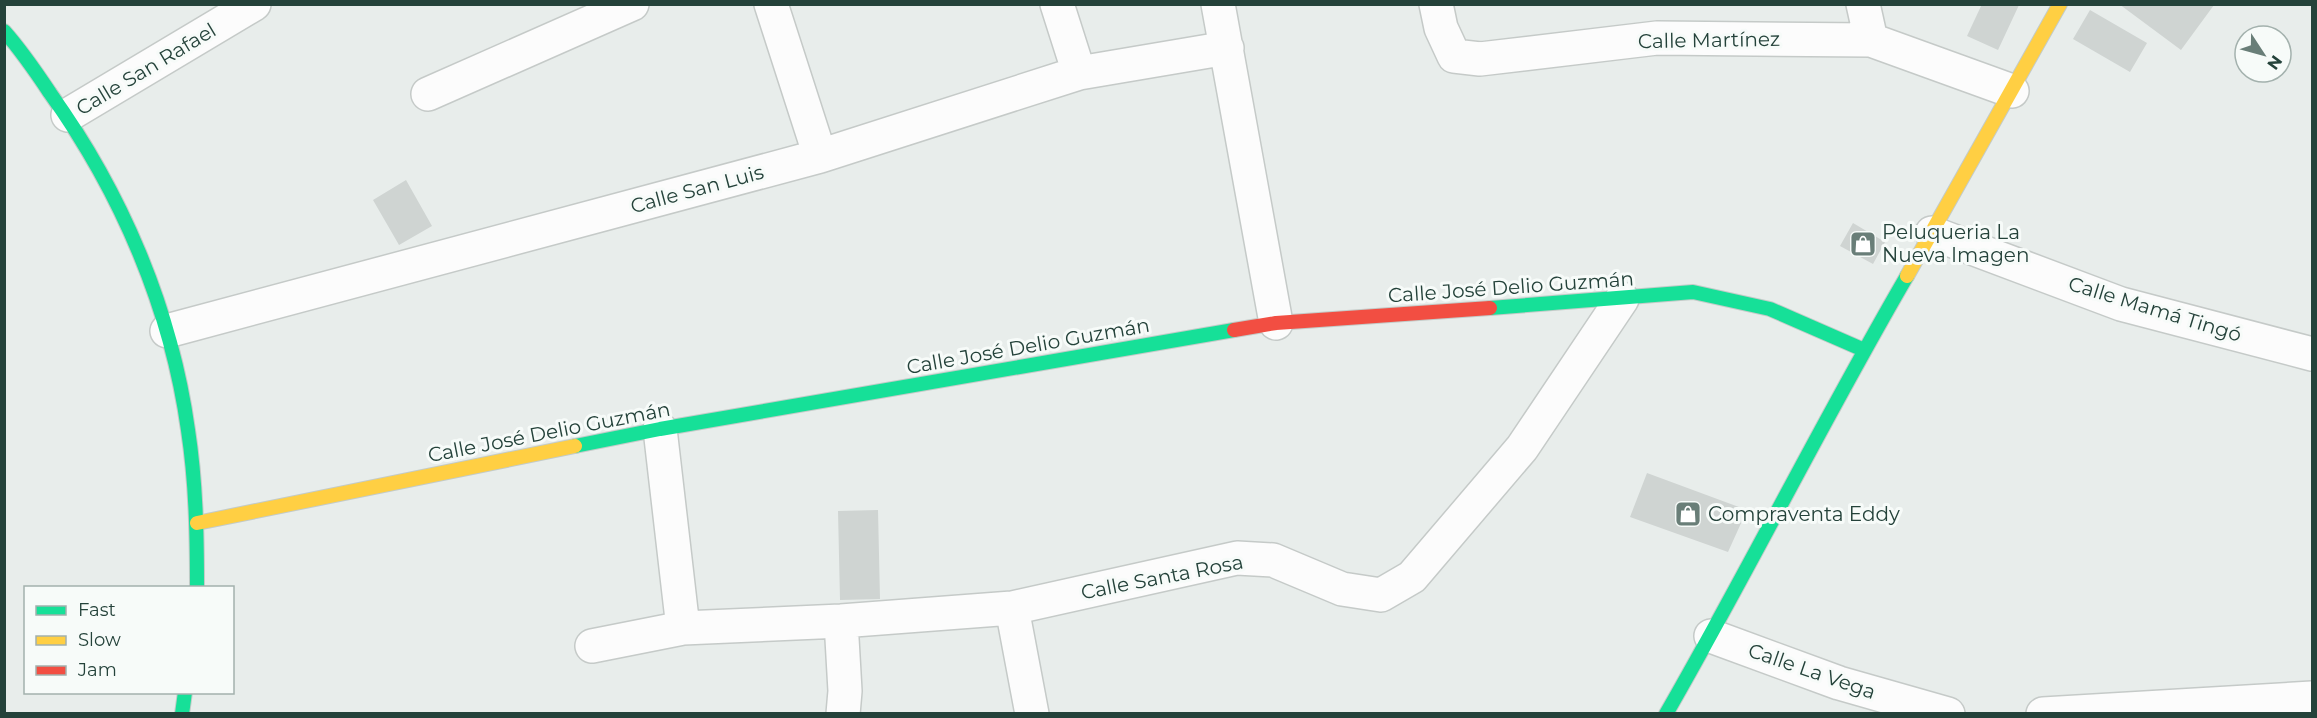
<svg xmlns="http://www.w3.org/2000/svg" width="2317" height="718" font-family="Montserrat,sans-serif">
  <rect width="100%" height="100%" fill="#e8edeb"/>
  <path fill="#cfd4d2" d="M1982,4L2019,5L1998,50L1967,36Z
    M2119,4H2212L2214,5L2181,50Z
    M2090,10L2147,43L2130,72L2073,39Z
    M406,180L432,226L399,245L373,200Z
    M1853,223L1885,242L1873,264L1840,246Z
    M1647,473L1747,510L1728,552L1630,517Z
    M878,510L880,599L840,600L838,511Z"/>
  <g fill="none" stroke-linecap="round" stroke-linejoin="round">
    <defs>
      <path id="street" d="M771,4L820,156
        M1057,4L1079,73
        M1218,4L1276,323
        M1436,4L1441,28L1454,56L1480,59L1657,38L1871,40L2012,91
        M1863,4L1871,40
        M428,94L632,4
        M68,115L254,4
        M1932,233L2121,304L2312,354
        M167,331L820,156L1079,73L1227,48
        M660,429L683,628
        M1012,608L1032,714
        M841,621L845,691L843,714
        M1711,636L1839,683L1948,714
        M592,646L683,628L841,621L1012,608L1237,558L1273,560L1342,589L1381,595L1412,577L1522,448L1622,299
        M2043,714L2312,698"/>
      <path id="fast" d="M4,31C21,50 36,72 50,93C121,192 171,308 188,430C196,482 197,535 197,588
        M1490,308L1693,292L1770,309L1864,350
        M575,446L660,429L1234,330
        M182,714L185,692
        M1666,714C1749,570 1823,420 1907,276"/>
      <path id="slow" d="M1907,276L2060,4
        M197,523L575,446"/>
      <path id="jam" d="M1234,330L1276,323L1490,308"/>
    </defs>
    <use href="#street" stroke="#c5cac8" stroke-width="36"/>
    <use href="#fast" stroke="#c3cbc8" stroke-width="16"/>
    <use href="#slow" stroke="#c3cbc8" stroke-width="16"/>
    <use href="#jam" stroke="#c3cbc8" stroke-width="16"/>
    <use href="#street" stroke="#fcfcfc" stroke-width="33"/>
    <use href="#fast" stroke="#16e098" stroke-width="14"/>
    <use href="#slow" stroke="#ffcf43" stroke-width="14"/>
    <use href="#jam" stroke="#f24e42" stroke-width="14"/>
  </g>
  <defs>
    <symbol id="shop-square" viewBox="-11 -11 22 22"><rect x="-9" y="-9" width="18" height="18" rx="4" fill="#697e78" stroke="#f7fbf9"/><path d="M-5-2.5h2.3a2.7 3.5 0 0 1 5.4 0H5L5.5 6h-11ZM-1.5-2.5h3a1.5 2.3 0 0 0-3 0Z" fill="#fff"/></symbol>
  </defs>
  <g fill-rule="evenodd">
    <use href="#shop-square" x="1848" y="229" width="30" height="30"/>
    <use href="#shop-square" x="1673" y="499" width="30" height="30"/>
  </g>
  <g text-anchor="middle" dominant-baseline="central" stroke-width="6" stroke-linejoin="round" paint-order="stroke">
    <g font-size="20" fill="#24423a" stroke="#f7fbf9">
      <text transform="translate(1709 40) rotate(-1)">Calle Martínez</text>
      <text transform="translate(146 69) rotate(-31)">Calle San Rafael</text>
      <text transform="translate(697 189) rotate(-15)">Calle San Luis</text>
      <text transform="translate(1511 287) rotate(-4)">Calle José Delio Guzmán</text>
      <text transform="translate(2155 309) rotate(17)">Calle Mamá Tingó</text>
      <text transform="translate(1028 346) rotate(-10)">Calle José Delio Guzmán</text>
      <text transform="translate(549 432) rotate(-11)">Calle José Delio Guzmán</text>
      <text transform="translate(1162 577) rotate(-11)">Calle Santa Rosa</text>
      <text transform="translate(1812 671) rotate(19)">Calle La Vega</text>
    </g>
    <g font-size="20" fill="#24423a" stroke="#f7fbf9" text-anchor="start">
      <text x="1882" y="232">Peluqueria La<tspan x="1882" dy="23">Nueva Imagen</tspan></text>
      <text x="1708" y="514">Compraventa Eddy</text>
    </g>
  </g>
  <rect width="2317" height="718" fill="none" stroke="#24423a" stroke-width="12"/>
  <rect x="24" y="586" width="210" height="108" fill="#f7fbf9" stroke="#a3b1ad" stroke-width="1.5"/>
  <rect x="36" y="606" width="30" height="9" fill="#16e098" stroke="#a3b1ad" stroke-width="1.5"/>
  <text x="78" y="616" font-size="18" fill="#24423a">Fast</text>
  <rect x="36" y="636" width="30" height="9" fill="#ffcf43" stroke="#a3b1ad" stroke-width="1.5"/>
  <text x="78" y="646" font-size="18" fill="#24423a">Slow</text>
  <rect x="36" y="666" width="30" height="9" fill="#f24e42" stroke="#a3b1ad" stroke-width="1.5"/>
  <text x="78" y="676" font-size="18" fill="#24423a">Jam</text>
  <g transform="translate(2263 54) rotate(126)"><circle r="28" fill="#f7fbf9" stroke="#a3b1ad" stroke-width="1.5"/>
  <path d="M0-4.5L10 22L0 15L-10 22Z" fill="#697e78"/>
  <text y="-9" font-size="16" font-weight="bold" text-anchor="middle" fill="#24423a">N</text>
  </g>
</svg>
